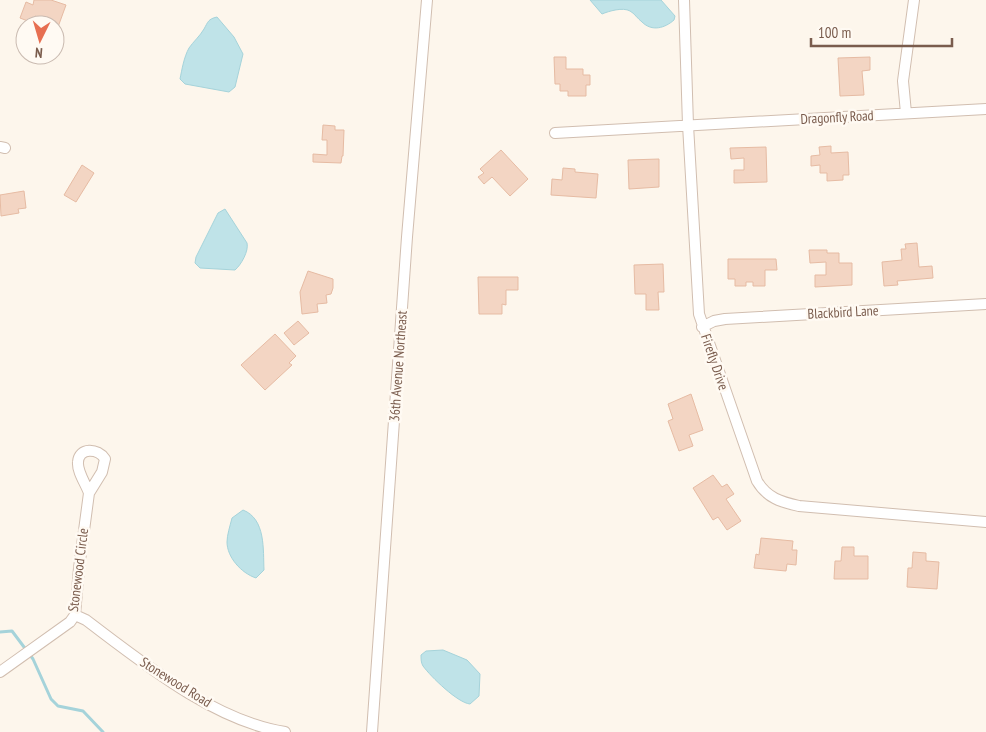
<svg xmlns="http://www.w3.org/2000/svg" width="986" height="732" font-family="'PT Sans Narrow',sans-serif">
  <rect width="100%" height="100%" fill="#fdf6ec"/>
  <path fill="#bfe3e8" stroke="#a5d3da" d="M590,0H661L675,16L674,20C665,28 652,32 642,22C638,19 634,13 630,11C623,7 609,11 602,14Z
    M217,17L234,37L243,54L235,87L229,92L185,84L180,79C182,69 184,57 189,48C193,42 200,36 204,29C208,22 208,19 217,17Z
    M225,209L247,243C249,251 241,265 235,270L200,268L195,263L196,257L218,213Z
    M243,510C266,519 263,550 264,570L256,578C241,573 227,557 227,542C227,535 230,526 232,518Z
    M443,650L467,660L480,674L479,696L470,704C458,703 431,677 423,666C421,663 421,659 421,655L426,651Z"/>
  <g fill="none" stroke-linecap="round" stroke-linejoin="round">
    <path stroke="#a5d3da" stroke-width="3" d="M0,632L12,631L33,659L51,699L58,706L83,711L103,732"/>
  </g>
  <path fill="#f3d5c3" stroke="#e6bba3" d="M34,0H51L66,5L58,27L35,16L33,23L20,18L26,2L33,5Z
    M554,57H566V69H583V75H590V85H586V96H568V91H560V84H555Z
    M870,57V70L862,71L864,95L840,96L838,58Z
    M323,125L335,126V130H344L343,156H342L341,163L313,162V154L327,155V140H322Z
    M831,146V153L848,152L849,175H843V180L827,181V173H820V165L811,166V156L820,155L819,147Z
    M766,147L767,182L734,183V170H744V158L731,159L730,148Z
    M501,150L528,179L510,196L492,177L484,184L478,177L484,173L480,169Z
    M659,159V187L629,189L628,160Z
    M82,165L94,173L76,202L64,195Z
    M563,168L575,169V172L598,174L596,198L551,195L552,179L562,180Z
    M24,191L26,208L18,209L19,213L1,216L0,195Z
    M917,243L919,267L932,266L933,278L897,281L898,285L884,286L882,262L902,260L901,249H906L905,244Z
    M809,250H827V253H839V263H852V285L815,287V275H826V262L810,263Z
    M728,259H776L777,270H765V286H753V282H746V286H735V279H728Z
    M663,264L664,292H658L659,310H646V294H635L634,265Z
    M308,271L333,279V288L331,294L326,295L327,303L317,304L318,312L302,314L300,292Z
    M478,277H518V290H506V305L502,304V314H479Z
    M298,321L309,333L294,345L284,333Z
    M275,334L296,356L289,363L292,365L265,390L241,365Z
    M691,394L703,430L689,435L693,446L679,451L668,421L673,419L668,404Z
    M713,475L722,487L727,484L734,494L726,499L741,521L727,530L718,517L713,520L693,488Z
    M761,538L793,541L792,550H797L796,565L787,564L786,571L754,568L756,554L759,555Z
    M842,547H854V556H868V579H834L835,561H841Z
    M913,552L926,553V561L939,562L937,589L907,587L908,568H912Z"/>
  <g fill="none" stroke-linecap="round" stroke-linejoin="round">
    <defs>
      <path id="street" d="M684,0L688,125L699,314L757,481C767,498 781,502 799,506L986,522
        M906,113L903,81L914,0
        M555,133L986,109
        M0,147L5,148
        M702,327L714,321L725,319L986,304
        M75,615L86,620C143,663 214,721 285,732
        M0,672L70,622L75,615L79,568L89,493L102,472L105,459C98,448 79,447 78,462C77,472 86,484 89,493
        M372,732L407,237L427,0"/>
    </defs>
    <use href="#street" stroke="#d1beb0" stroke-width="12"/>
    <use href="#street" stroke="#fff" stroke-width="10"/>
  </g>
  <g text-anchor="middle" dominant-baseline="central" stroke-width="5" stroke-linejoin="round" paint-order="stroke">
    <g font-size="14" fill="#7a5c4d" stroke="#fffaf3">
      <text transform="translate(837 117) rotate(-3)">Dragonfly Road</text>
      <text transform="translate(843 312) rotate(-3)">Blackbird Lane</text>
      <text transform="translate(715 362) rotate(71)">Firefly Drive</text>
      <text transform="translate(398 366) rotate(-86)">36th Avenue Northeast</text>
      <text transform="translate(78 570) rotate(-83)">Stonewood Circle</text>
      <text transform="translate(176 682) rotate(32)">Stonewood Road</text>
    </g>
  </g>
  <g transform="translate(40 40) rotate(185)"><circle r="24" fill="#fffaf3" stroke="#cabbb1"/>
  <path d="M0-4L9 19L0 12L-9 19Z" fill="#e76f51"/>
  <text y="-8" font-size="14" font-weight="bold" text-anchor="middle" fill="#7a5c4d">N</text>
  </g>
  <path d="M811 38v8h141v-8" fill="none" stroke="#7a5c4d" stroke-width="2.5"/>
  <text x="818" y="38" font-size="15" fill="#7a5c4d" stroke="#fffaf3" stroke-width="4" paint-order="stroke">100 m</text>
</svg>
